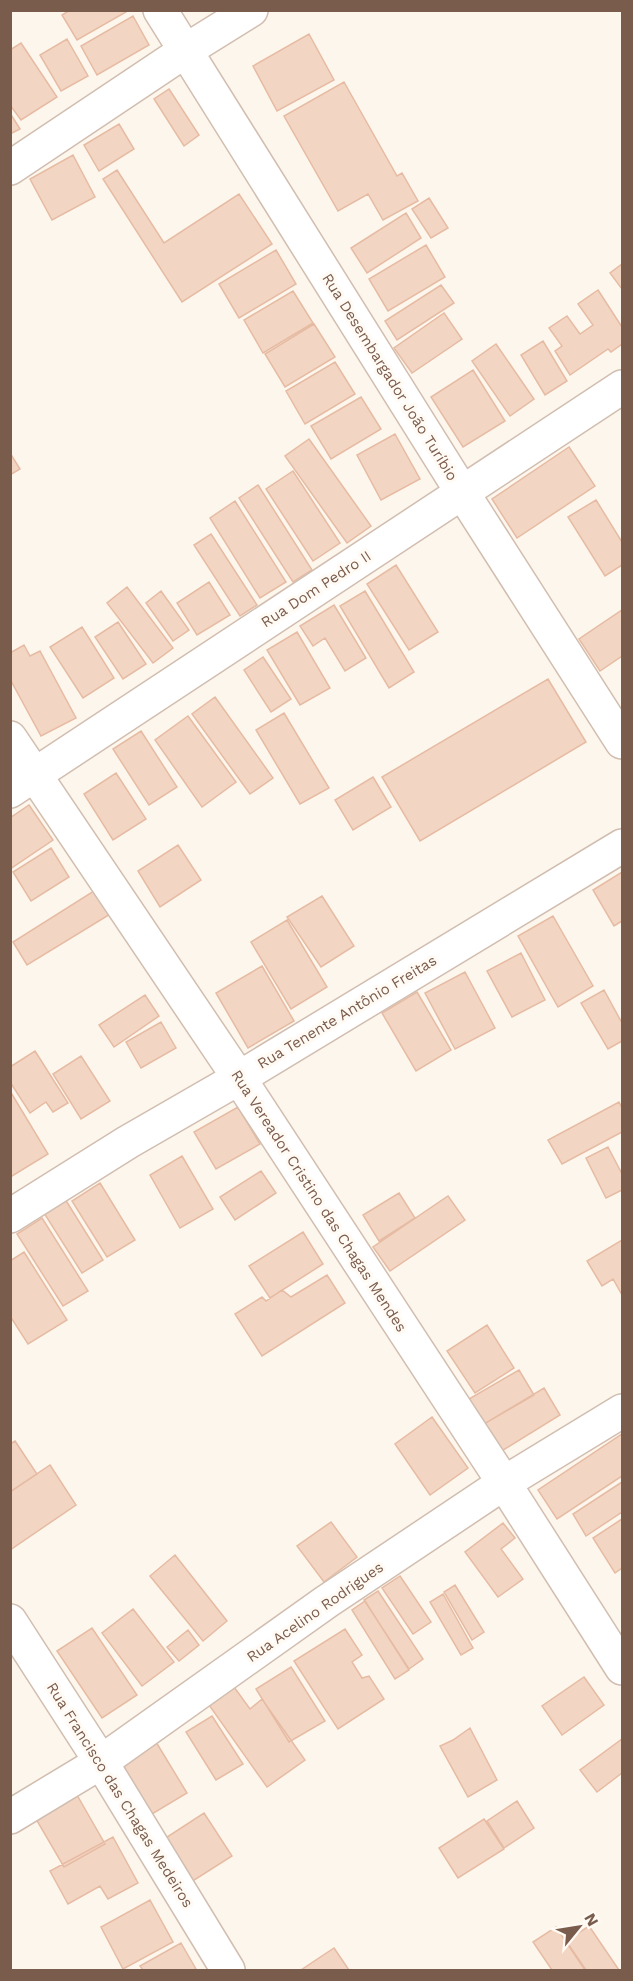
<svg xmlns="http://www.w3.org/2000/svg" width="633" height="1981" font-family="'Work Sans',sans-serif">
  <rect width="100%" height="100%" fill="#fdf6ec"/>
  <path fill="#f3d5c3" stroke="#e6bba3" stroke-width="1.5" d="M70,10H125L126,12L77,40L62,15Z
    M133,16L149,45L97,75L81,46Z
    M309,34L334,80L277,111L253,66Z
    M67,39L88,76L61,91L40,55Z
    M21,43L57,97L21,120L10,105V50Z
    M344,82L397,176L402,173L418,201L383,220L368,194L338,211L284,116Z
    M169,89L199,135L184,146L154,99Z
    M10,113L20,129L10,134Z
    M119,124L134,149L99,171L84,145Z
    M73,155L95,197L52,220L30,179Z
    M117,170L164,243L239,194L272,244L182,302L103,179Z
    M429,198L448,228L431,238L412,209Z
    M406,213L421,238L367,273L351,248Z
    M426,245L445,277L388,311L369,279Z
    M276,250L296,284L239,318L219,284Z
    M622,264V289L610,273Z
    M441,285L454,303L397,340L385,321Z
    M598,290L622,327V344L611,352L608,349L570,375L555,351L562,346L549,328L567,316L580,334L593,325L578,304Z
    M293,291L313,323L263,353L244,320Z
    M444,313L462,339L412,373L394,348Z
    M314,324L335,357L285,387L265,354Z
    M543,341L567,381L545,395L521,355Z
    M496,344L534,399L510,416L472,361Z
    M335,362L355,394L305,424L286,391Z
    M473,370L505,421L463,447L431,397Z
    M361,397L381,429L331,459L311,426Z
    M395,434L420,479L381,500L357,455Z
    M309,439L371,526L347,543L285,456Z
    M569,447L595,486L517,538L492,499Z
    M10,453L20,469L10,475Z
    M293,471L340,543L313,561L266,489Z
    M258,485L312,570L293,582L239,498Z
    M596,500L622,542V565L605,576L568,517Z
    M235,501L286,582L260,598L210,518Z
    M211,534L257,605L240,616L194,545Z
    M396,565L438,632L409,650L367,584Z
    M209,582L230,615L197,635L177,603Z
    M127,587L173,648L153,663L107,603Z
    M161,591L189,630L173,641L146,603Z
    M365,591L414,672L389,688L340,606Z
    M334,605L366,658L345,671L325,638L313,646L300,626Z
    M622,610V656L600,671L579,639Z
    M118,622L146,664L123,679L95,637Z
    M82,627L114,678L83,698L50,647Z
    M297,632L330,688L300,705L267,650Z
    M24,645L30,656L40,651L76,718L41,736L10,679V653Z
    M263,657L291,699L271,712L244,670Z
    M548,679L586,742L420,841L382,777Z
    M215,697L273,778L250,794L192,714Z
    M284,713L329,788L300,804L256,730Z
    M188,716L236,782L202,807L155,740Z
    M141,731L177,787L149,805L113,749Z
    M116,773L146,819L113,840L84,794Z
    M373,777L391,807L353,830L335,800Z
    M29,805L53,840L10,869V818Z
    M178,845L201,880L160,907L138,871Z
    M51,848L69,877L31,901L13,872Z
    M622,872V921L614,926L593,890Z
    M97,889L112,913L27,965L13,942Z
    M322,896L354,946L321,967L287,917Z
    M553,916L593,986L558,1007L518,936Z
    M287,920L327,987L291,1009L251,942Z
    M521,953L545,1000L512,1017L487,971Z
    M262,966L294,1021L248,1048L216,993Z
    M465,972L495,1028L455,1049L425,993Z
    M604,990L622,1023V1041L608,1049L581,1003Z
    M417,992L451,1050L416,1071L382,1013Z
    M145,995L159,1016L114,1047L99,1025Z
    M161,1022L176,1048L141,1068L126,1042Z
    M35,1051L68,1103L53,1112L46,1102L30,1113L10,1082V1067Z
    M81,1056L110,1101L81,1119L53,1074Z
    M10,1091L48,1154L12,1176L10,1174Z
    M619,1102L622,1108V1132L562,1164L548,1140Z
    M238,1107L260,1144L216,1169L194,1132Z
    M608,1147L622,1174V1190L606,1198L586,1158Z
    M182,1156L213,1209L180,1228L150,1175Z
    M261,1171L276,1193L235,1220L220,1197Z
    M100,1183L135,1240L107,1257L72,1201Z
    M399,1193L415,1218L379,1241L363,1215Z
    M448,1196L465,1220L390,1271L373,1247Z
    M65,1199L103,1260L82,1273L44,1213Z
    M42,1218L88,1291L63,1306L17,1234Z
    M303,1232L323,1264L270,1298L249,1266Z
    M622,1240V1295L613,1279L602,1286L587,1261Z
    M24,1252L67,1320L28,1344L10,1316V1261Z
    M327,1275L345,1303L262,1356L235,1314L262,1297L266,1301L282,1290L291,1297Z
    M487,1325L514,1368L475,1393L447,1351Z
    M519,1370L534,1395L484,1424L469,1399Z
    M544,1388L560,1415L500,1452L484,1424Z
    M432,1417L468,1468L430,1495L395,1444Z
    M622,1434V1476L557,1519L538,1490Z
    M15,1441L37,1474L10,1492V1444Z
    M50,1465L76,1505L10,1550V1492Z
    M622,1482V1512L586,1536L573,1514Z
    M622,1519V1568L615,1573L593,1538Z
    M331,1522L357,1557L324,1582L297,1546Z
    M503,1523L515,1538L501,1549L523,1579L498,1597L465,1552Z
    M175,1555L227,1621L203,1641L150,1576Z
    M400,1576L431,1622L413,1634L382,1588Z
    M455,1585L484,1632L472,1640L444,1592Z
    M378,1591L423,1659L409,1669L364,1600Z
    M443,1594L473,1648L461,1655L430,1602Z
    M365,1601L409,1670L395,1679L352,1610Z
    M133,1609L174,1662L142,1686L102,1633Z
    M92,1628L137,1695L102,1718L57,1651Z
    M345,1629L362,1655L352,1662L362,1678L369,1676L384,1699L338,1729L294,1661Z
    M188,1630L199,1645L179,1661L167,1647Z
    M291,1667L325,1721L289,1742L256,1689Z
    M584,1677L604,1705L562,1735L542,1706Z
    M234,1687L250,1709L262,1699L305,1760L267,1787L209,1705Z
    M212,1716L243,1764L216,1780L186,1732Z
    M470,1728L497,1780L468,1797L440,1746L453,1740Z
    M622,1739V1773L597,1792L580,1770Z
    M156,1742L187,1793L152,1814L121,1764Z
    M77,1795L105,1844L64,1867L36,1819Z
    M517,1801L534,1828L504,1848L487,1821Z
    M204,1813L232,1856L188,1884L161,1841Z
    M484,1819L504,1849L458,1878L439,1848Z
    M113,1837L138,1883L108,1899L100,1886L68,1904L50,1871Z
    M150,1900L173,1942L123,1969L101,1927Z
    M589,1926L619,1970H586L566,1941Z
    M556,1927L585,1970H552L533,1942Z
    M181,1943L196,1969L193,1970H143L140,1966Z
    M334,1948L349,1970H301Z"/>
  <g fill="none" stroke-linecap="round" stroke-linejoin="round">
    <defs>
      <path id="minor" d="M160,10L462,492L622,742
        M10,168L185,51L251,10
        M10,738L239,1078L504,1483L622,1668
        M10,791L622,387
        M10,1216L128,1142L239,1078L622,846
        M10,1621L101,1762L228,1970
        M10,1817L101,1762L326,1602L504,1483L622,1411"/>
    </defs>
    <use href="#minor" stroke="#d1beb0" stroke-width="36"/>
    <use href="#minor" stroke="#fff" stroke-width="33"/>
  </g>
  <g text-anchor="middle" dominant-baseline="central" stroke-width="6" stroke-linejoin="round" paint-order="stroke">
    <g font-size="15" fill="#7a5c4d" stroke="#fffaf3">
      <text transform="translate(390 377) rotate(58)">Rua Desembargador João Turíbio</text>
      <text transform="translate(316 589) rotate(-33)">Rua Dom Pedro II</text>
      <text transform="translate(347 1012) rotate(-31)">Rua Tenente Antônio Freitas</text>
      <text transform="translate(319 1201) rotate(57)">Rua Vereador Cristino das Chagas Mendes</text>
      <text transform="translate(315 1612) rotate(-35)">Rua Acelino Rodrigues</text>
      <text transform="translate(120 1795) rotate(58)">Rua Francisco das Chagas Medeiros</text>
    </g>
  </g>
  <rect width="633" height="1981" fill="none" stroke="#7a5c4d" stroke-width="24"/>
  <g transform="translate(579 1927) rotate(60)" stroke="#fffaf3" stroke-width="4.5" paint-order="stroke">
  <path d="M0-4.5L10 22L0 15L-10 22Z" fill="#7a5c4d"/>
  <text y="-9" font-size="16" font-weight="bold" text-anchor="middle" fill="#7a5c4d">N</text>
  </g>
</svg>
